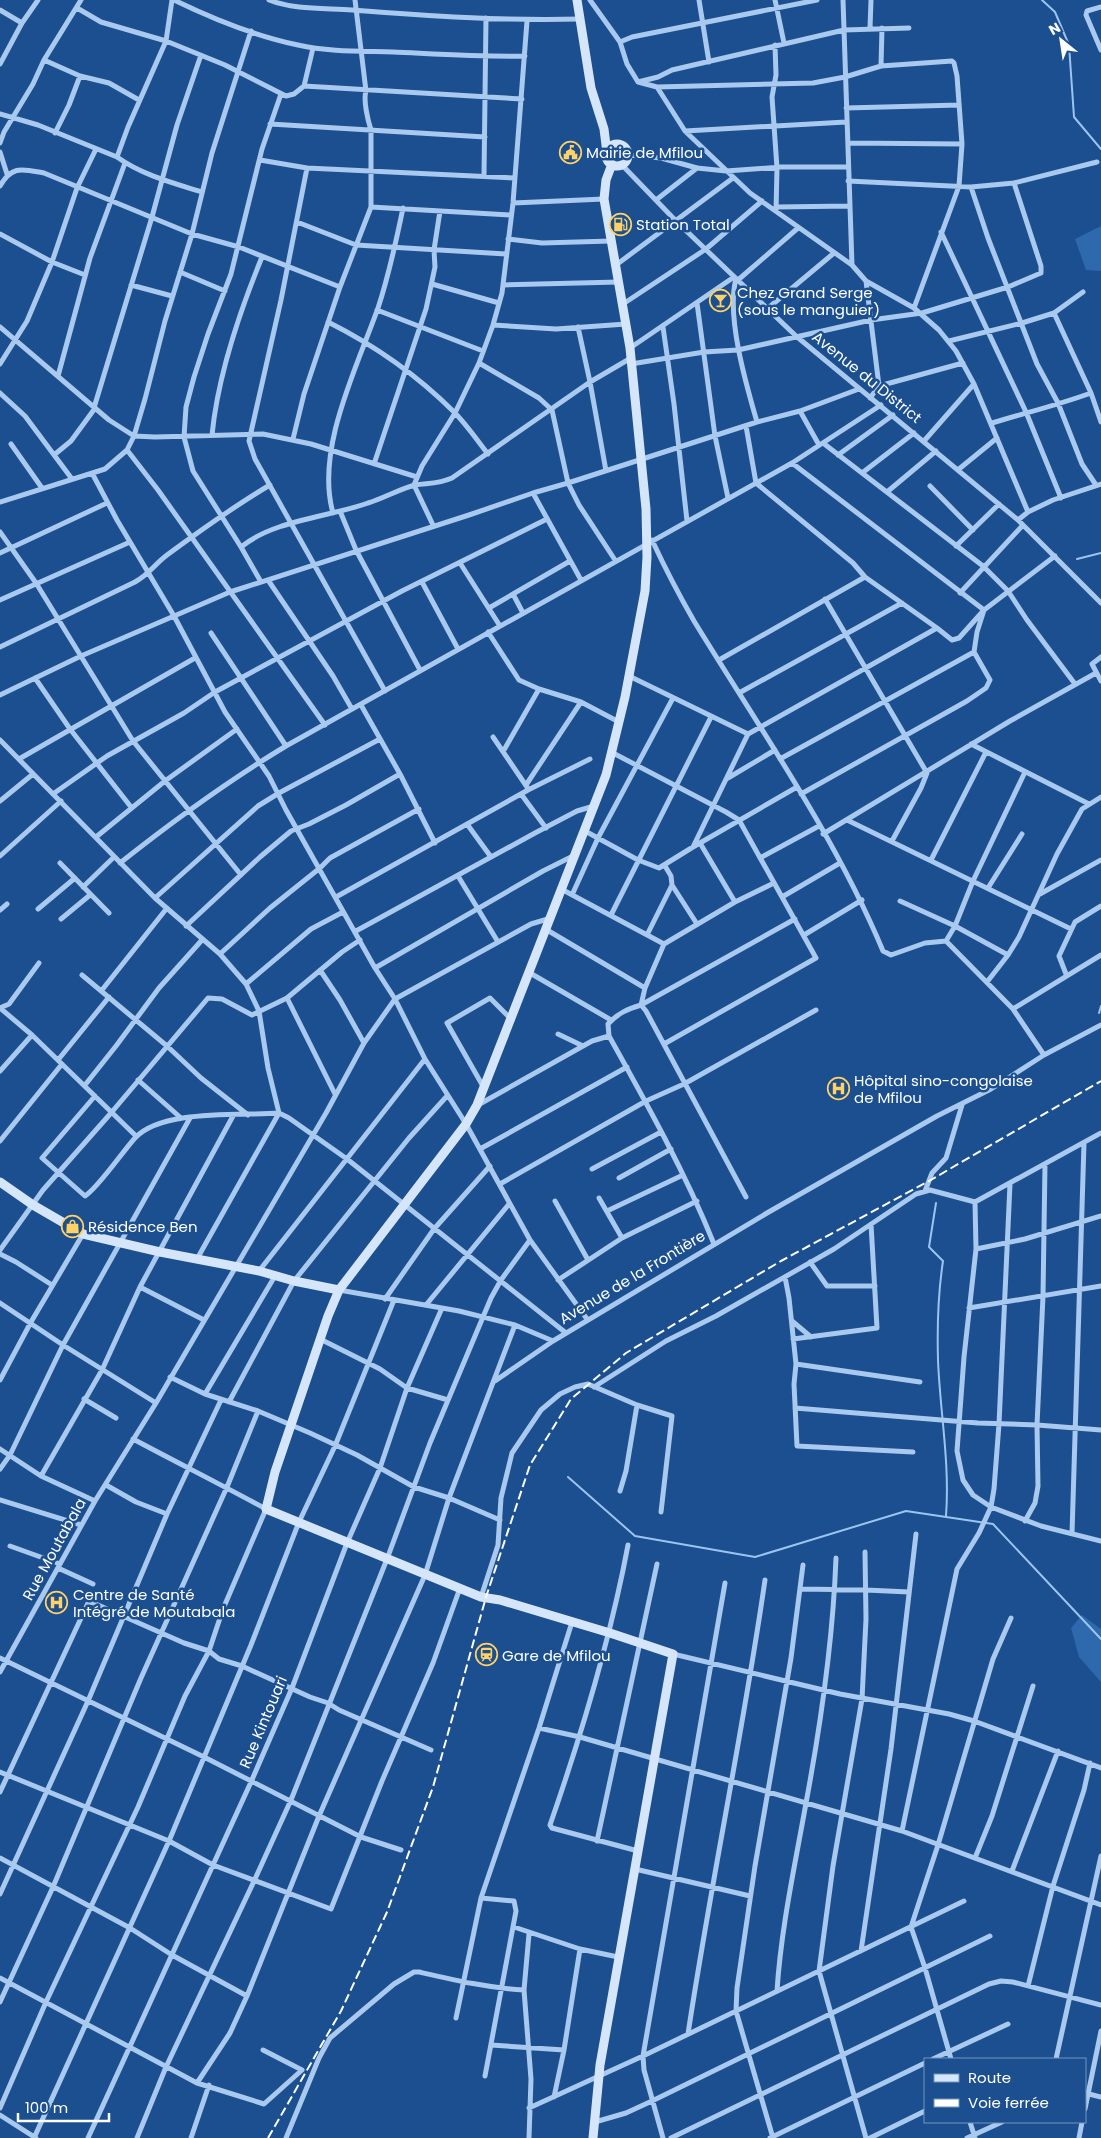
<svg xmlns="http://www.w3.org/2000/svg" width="1101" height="2138" font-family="Poppins,sans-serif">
  <rect width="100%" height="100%" fill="#1b4f8f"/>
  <path fill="#2e69ad" d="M1101,226V271L1086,270L1075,239Z
    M1082,1615L1101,1629V1682L1079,1657L1071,1628Z"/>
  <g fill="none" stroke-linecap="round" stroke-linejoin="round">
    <path stroke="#9cc4f0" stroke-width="2" d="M1042,0L1055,12L1069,45L1074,117L1101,149
      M1077,559L1101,553
      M1099,1013L1101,1006
      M936,1203L929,1247L943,1261C938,1294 937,1326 938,1360C940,1412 950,1463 946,1516
      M568,1477L635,1536L755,1557L906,1511L993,1524L1101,1639"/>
    <path stroke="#a9c9ee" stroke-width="5" d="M174,0C213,19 255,36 298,45C329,52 362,51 393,52C437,54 481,57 525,56
      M269,0C294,10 326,8 352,10C428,16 504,21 580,19
      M590,0L620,42L627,64L638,82L657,87L685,131L750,193L852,265L866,281L914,308L939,330L956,351L974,384L1028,512L1018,520
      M699,0L709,62
      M775,0L784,43
      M843,0L852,265
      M1101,7L1087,11L1086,15L1101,50
      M77,8L101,22L166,41L225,65L286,96L294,94L304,86L522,99
      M0,10L22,23
      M870,28L871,0
      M620,42L632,37L817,0
      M775,45L776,75L772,97L777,168L776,211
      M44,60L80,76L109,83L139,100
      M0,64L22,23L38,0
      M881,66L882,28
      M638,82L658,77L672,70L844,30L909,28
      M304,86L313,48
      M657,87L813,83L845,77L881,66L952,61L954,63L957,76L962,144L959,186L914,308
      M846,108L959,105
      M0,114L38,125L117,157C142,175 173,183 202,192
      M270,124L485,137
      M685,131L846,122
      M55,133L69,105L80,76
      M0,143L4,132L33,84L44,60L81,0
      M848,143L962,144
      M0,152L7,174
      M628,155L661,158L697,168L726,171L781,167H848
      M117,157L128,127L166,41L172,0
      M260,160L307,168L515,178
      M622,165L676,221L796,336L1018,520L1101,603
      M307,168L281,300L249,441L255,459L385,691
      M484,175L486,18
      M848,181L971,187L1014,183L1097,162
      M0,186C12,165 22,169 44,173L192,234L239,247L340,287
      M971,187L988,238L1037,364L1058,403L1082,464L1096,485
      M656,200L697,168
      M513,203L604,199
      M371,207L511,215
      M776,207L850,206
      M297,222L356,245L506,254
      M941,232L1026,412L1061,498
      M0,234L52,262L85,275
      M508,239L542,243L611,241
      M616,265L733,178
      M180,272L225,291
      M736,279C726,316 746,384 757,422
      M738,280L798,228
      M866,281L879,386
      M432,284L499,303
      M131,285L172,296
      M503,285L619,282
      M697,303L715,436L728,498
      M623,304L706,249L762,201
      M767,309L834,253
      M377,310L483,351
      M1054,313L1091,393L1101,422
      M328,322C374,345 417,375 454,412C466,424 477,440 488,454
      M493,325L556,329L626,324
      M0,327L109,420L134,436L155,437L263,434L311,444L417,477
      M578,327L590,382L606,471
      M663,327L674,404L687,521
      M949,341L1022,323L1054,313L1083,292
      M630,348L734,277
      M479,363L539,398L552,410L568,483L579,505L615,560
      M0,364L27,321L52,262L77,188L96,149
      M631,364L704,352L738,350L871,320L922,313L1008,287L1041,273V266L1014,183
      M58,376L90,258L125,163
      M0,393L25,416L72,479
      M870,398L879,386L963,363
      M800,411L819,445
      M992,423C1025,413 1058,405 1091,393
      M746,426L756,483L853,563L865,577L937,628
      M212,435C218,374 239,313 262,257
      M293,439L304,394L340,287L371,207V130C368,121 363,100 366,91L355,0
      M924,441L974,384
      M823,443L983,566L1008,591L1027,620L1075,684
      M11,444L42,488
      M127,450L158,490L325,725
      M54,455L71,441L93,411L152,217L177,125L201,55
      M838,455L893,415
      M792,463L984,610L977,632L974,652L990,680L986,688L967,701L801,794
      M374,464L426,309L435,267L434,250L440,211
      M959,469L997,438
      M92,473L117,520L174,616L225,712L269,776L286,810L375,968L395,999L425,1059L466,1124L530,1240L587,1319
      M862,473L914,433
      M930,486L973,530
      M887,492L936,451
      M533,493L581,580
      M0,502L105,469L127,450L134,436L145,399L165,321L192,234L212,153L251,31
      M340,511L356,550L420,670
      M1028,512L1053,500L1101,484
      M333,513C315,450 357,367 378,308C389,275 396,242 403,208
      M433,525L414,485L422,466L455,413L479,363L493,325L502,293L513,203L527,21
      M0,532L36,583L133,741L241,875
      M652,540C665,568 679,595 694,621C760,729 834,834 883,951L891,955L925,943L946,941L1013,1009L1044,1055
      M956,546L999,504
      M241,547C274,520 329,517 368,503C382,499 402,488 415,485C428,483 439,484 452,478L590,382L631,358
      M0,553L107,503
      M460,563L500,626
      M268,580L333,676L352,709
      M261,582L241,547L193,471L184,437L186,407L194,377L208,334L231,274L262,149L281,94
      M422,582L458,649
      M960,593L1023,525
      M513,594L523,613
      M825,599L927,773L921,788L892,841
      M0,600L130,542
      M489,608L570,561
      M488,632L519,680L539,689L581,702L619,722
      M211,633L286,746
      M0,647L135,582C149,574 155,564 167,555C201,530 234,506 270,485
      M1101,657L1092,664L1101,681
      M719,660L865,577
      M629,676L748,734
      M35,678L70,729L131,807
      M739,693L902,603
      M0,695L81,656L230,592L469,515L533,493L568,483L757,422L800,411L859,389
      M361,705L400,774L435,843
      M493,737L527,787
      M0,740L155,898L220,954L246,984L259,1011L268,1068L279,1113L197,1259
      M971,744L1089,804
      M504,750L539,689
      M613,753L726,812L739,820L816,958L664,1044
      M19,759L195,658
      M780,759L974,652
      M728,778L775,750
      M526,785L581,702
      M53,794L107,756L184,713L215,692L402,591L547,519
      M521,794L546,828
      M0,801L33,774
      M847,820L1071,929
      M467,824L491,857
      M585,831L638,860L659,868L693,847L797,787
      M823,834L1010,721L1096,673
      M96,837L165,781L237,729
      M700,843L735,902
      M693,847L748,734L937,628L952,640L959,638L984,610L1055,556
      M0,856L61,801
      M760,858L819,826
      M931,860L986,752
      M60,863L109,913
      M120,863C173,821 228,781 286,746L792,463L881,405
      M458,876L498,942
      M672,885L697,924
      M83,887L114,857
      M988,888L1022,834
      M563,890L664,944
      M1040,894L1101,860
      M572,895L598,838L673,698
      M336,897L528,790L590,759
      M782,897L840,863
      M155,898L258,806L279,793L380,739
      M900,901L955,926L1008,955
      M38,909L75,878
      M0,910L7,904
      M611,915L711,717
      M61,919L90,895
      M186,926L260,857L291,831L309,824L346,805L400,774
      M547,930L645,988
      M356,931L535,833L577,811L594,806
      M647,935L672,885L671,876L665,866
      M804,935L862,900
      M946,941L955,926L973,881L1025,772
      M220,954L270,908L320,868L330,858L419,809
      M375,968L543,871L573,856
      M320,970L340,1000L364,1043
      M530,973L611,1020
      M1066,974L1059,956L1075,922L1101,906
      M82,975L167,1046L201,1078L248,1115
      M987,982L1008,955L1019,937L1057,854L1082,809L1101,797
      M246,984L311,929L343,912
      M102,990L167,908
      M287,998L335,1094
      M641,1005L646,1011L746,1197
      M641,1005L645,988L664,944L735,902L774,883
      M0,1008L32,1035L136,1136
      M0,1008L9,1004L39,963
      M1013,1009L1101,955
      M558,1034L583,1046
      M58,1060L109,997
      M0,1071L32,1035
      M138,1080L181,1118
      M85,1085L116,1046L159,988L202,940
      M484,1088L447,1023L490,998L512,1020
      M95,1096L42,1158L85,1196C98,1188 123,1151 135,1138C162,1109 240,1116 279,1113L289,1118L347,1159L566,1333
      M478,1105L592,1041L609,1036
      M0,1141L62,1064
      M480,1149L627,1067
      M592,1169L661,1132
      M619,1178L671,1149
      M500,1184L646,1101L684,1084L816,1010
      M925,1191L932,1173L946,1158L962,1105
      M599,1198L622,1238
      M555,1201L588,1260
      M975,1202L976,1249L964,1357L957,1451L963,1480L973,1495L991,1507L1041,1526L1101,1541
      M607,1211L683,1175
      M714,1244C685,1172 647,1104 609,1036L608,1024C618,1013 628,1009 641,1005L795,919
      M976,1249L1025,1239L1101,1216
      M0,1250L43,1190L111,1113L208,998L222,999L252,1015L287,998L342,952L360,940
      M0,1254L16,1262L52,1285
      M810,1262L827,1286H875
      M259,1271L425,1059
      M785,1277L789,1298L796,1364L794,1384L797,1446L913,1452
      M558,1280L622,1238L697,1201
      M140,1287L204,1320
      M339,1290L459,1311L515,1325L553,1341L767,1213L937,1116L991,1089L1044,1055L1101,1025
      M385,1299L434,1229L490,1166
      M0,1303L63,1345L156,1403
      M426,1305L509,1204
      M969,1308L1101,1286
      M792,1321L811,1337
      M320,1339L380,1369L407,1388L448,1400
      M793,1339L877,1328L871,1224
      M796,1364L920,1382
      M170,1377L205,1394L258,1411L310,1433L357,1455L414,1487L449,1498L500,1520
      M0,1380L31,1322L83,1234
      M495,1381L553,1341
      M594,1387L666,1341L716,1316L834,1249L916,1194L930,1190L975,1202L1101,1133
      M205,1394L275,1276
      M84,1399L116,1418
      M229,1402L294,1281L409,1138L447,1096
      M795,1408L978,1423L1037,1425L1101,1430
      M0,1449L41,1476L95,1501
      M0,1469L10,1455L63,1345L190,1118
      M41,1476L102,1370L140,1287L233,1116
      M106,1485L136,1502L167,1514
      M620,1491L626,1471L637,1405
      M0,1500L81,1525
      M1025,1521L1035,1503L1038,1486L1037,1425L1043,1296L1045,1164
      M1072,1534L1084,1143
      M628,1545C610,1641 582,1733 550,1825L552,1828L638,1851
      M10,1546L60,1564
      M865,1552L866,1619L862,1699L833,1866L819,1971L866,2138
      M58,1568L93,1584
      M800,1589L866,1590L909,1592
      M481,1597L498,1545L501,1498L512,1453L541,1410L560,1394L575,1387L588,1384L637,1405L672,1416L661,1512
      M673,1654L840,1694L949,1714L974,1721L1101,1768
      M0,1658L204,1757L361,1837L401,1850
      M0,1672L95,1501L156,1403L326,1113L364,1043L395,999L531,924L551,918
      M539,1728L580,1737L902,1831L1101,1905
      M0,1772L169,1841L213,1865L331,1909L382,1781L433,1663L460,1588
      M0,1792L89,1601L184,1643L209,1651L219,1659L242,1666L310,1697L328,1703L339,1710L431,1750
      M902,1831L957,1569L979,1533L991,1507L994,1489L999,1424L1010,1184
      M597,1841L657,1564
      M0,1858L130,1928L172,1955L247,1996
      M975,1858L992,1816L1033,1686
      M635,1869L750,1896
      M1012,1871L1058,1751
      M0,1894L88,1701L167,1514L221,1400
      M481,1898L514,1901L516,1911L485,2076
      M514,1927L580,1949L618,1957
      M861,1951L891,1749L916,1534
      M0,1978L197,2083L264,2104L302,2070L263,2050
      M1028,1986L1053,1886L1084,1790L1090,1763
      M777,1991C781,1928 795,1865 806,1803C821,1723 833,1639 836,1558
      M0,2002L53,1887L141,1678L227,1487L258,1411
      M456,2018L481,1898L539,1728L572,1622
      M688,2034C711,1882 743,1732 765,1580
      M491,2045L564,2050
      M933,2059L1008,2024
      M951,2059L925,1968L911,1927L938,1845L993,1659L1011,1618
      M1056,2059L1101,1856
      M197,2083L230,2033L247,1996L319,1816L425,1575L449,1498L515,1325
      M1085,2093L1101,2097
      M554,2097L564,2050L580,1949
      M0,2108L46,2002L138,1807L185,1696L209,1651L223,1609L266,1509C222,1485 178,1463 133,1439
      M529,2108L643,2056L964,1901
      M1085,2109L1101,2031
      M0,2115L36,2138
      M595,2122L626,2113L652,2101L990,1936
      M970,2122L975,2138
      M34,2138L169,1841L251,1645L299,1522L335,1446L394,1300
      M88,2138L251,1782L292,1688L347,1543L380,1468L407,1388L442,1308
      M137,2138L166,2067L255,1879L291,1800L387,1559L430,1443L491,1298L501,1280L530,1240
      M191,2138L209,2085
      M286,2138L319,2058L330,2038L394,1984L414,1972H419C454,1980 488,1988 524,1990
      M529,2138L531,2079L524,1990L529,1934
      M663,2138L644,2070L643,2056L725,1583
      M671,2138L989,1984L1001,1981L1013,1982L1101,2005
      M770,2138L925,2063
      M773,2138L736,2011L737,1988L755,1866L791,1658L803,1565
      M870,2138L925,2111
      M967,2138L1002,2122
      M1079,2138L1082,2122"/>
    <path stroke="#d6e6fa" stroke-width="9" d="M577,0L591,88L604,129L607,153
      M606 155a11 11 0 1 1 22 0a11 11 0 1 1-22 0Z
      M0,1182L33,1205L83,1234L160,1252L259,1271L294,1281L339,1290
      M593,2138L600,2065L673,1654L610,1633L500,1600L481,1597L266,1509L275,1472L328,1316L339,1290L466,1124L477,1105L606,775L625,697L645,591L647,557L646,509L630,348L604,199L606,180L612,164"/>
    <path stroke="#fff" stroke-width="2" stroke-dasharray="9 4" stroke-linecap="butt" d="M268,2138L341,2011L387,1912L433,1787L486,1597L530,1465L571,1399L626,1353L781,1261L929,1181L1101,1081"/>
  </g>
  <defs>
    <symbol id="civic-ring" viewBox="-11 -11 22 22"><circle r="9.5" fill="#1b4f8f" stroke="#ffd166" stroke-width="1.5"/><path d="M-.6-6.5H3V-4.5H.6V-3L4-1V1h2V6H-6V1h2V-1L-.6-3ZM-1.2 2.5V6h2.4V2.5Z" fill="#ffd166"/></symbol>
    <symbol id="fuel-ring" viewBox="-11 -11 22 22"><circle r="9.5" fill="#1b4f8f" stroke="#ffd166" stroke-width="1.5"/><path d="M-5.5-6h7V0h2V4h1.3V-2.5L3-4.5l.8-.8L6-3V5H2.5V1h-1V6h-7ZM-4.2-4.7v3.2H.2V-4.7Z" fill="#ffd166"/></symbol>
    <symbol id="bar-ring" viewBox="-11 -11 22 22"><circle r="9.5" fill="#1b4f8f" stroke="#ffd166" stroke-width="1.5"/><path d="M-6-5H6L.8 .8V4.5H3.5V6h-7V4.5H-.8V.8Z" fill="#ffd166"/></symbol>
    <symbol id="hospital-ring" viewBox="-11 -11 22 22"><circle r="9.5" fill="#1b4f8f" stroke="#ffd166" stroke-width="1.5"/><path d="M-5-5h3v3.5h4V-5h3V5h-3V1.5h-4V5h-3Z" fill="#ffd166"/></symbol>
    <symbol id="shop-ring" viewBox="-11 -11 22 22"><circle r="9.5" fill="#1b4f8f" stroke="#ffd166" stroke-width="1.5"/><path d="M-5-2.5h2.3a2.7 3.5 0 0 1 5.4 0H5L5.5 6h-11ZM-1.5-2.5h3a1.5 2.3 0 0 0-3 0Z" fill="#ffd166"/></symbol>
    <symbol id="station-ring" viewBox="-11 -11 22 22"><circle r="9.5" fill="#1b4f8f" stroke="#ffd166" stroke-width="1.5"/><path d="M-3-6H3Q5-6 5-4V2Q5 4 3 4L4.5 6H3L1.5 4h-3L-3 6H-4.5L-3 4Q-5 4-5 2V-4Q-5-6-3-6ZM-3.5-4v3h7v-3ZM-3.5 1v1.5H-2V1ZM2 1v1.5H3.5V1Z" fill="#ffd166"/></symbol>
  </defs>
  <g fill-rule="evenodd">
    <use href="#civic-ring" x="558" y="140" width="25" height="25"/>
    <use href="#fuel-ring" x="608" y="212" width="25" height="25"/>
    <use href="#bar-ring" x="708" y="288" width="25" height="25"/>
    <use href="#hospital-ring" x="826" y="1076" width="25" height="25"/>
    <use href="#shop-ring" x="60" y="1214" width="25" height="25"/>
    <use href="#hospital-ring" x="44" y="1590" width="25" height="25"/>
    <use href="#station-ring" x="474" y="1642" width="25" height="25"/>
  </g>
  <g text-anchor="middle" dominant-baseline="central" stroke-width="5" stroke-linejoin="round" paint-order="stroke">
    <g font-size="15" fill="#fff" stroke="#1b4f8f" text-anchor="start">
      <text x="586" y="152">Mairie de Mfilou</text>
      <text x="636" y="224">Station Total</text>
      <text x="737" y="292">Chez Grand Serge<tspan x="737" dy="17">(sous le manguier)</tspan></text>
      <text x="854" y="1080">Hôpital sino-congolaise<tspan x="854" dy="17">de Mfilou</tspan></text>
      <text x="88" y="1226">Résidence Ben</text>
      <text x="73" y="1594">Centre de Santé<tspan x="73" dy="17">Intégré de Moutabala</tspan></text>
      <text x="502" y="1655">Gare de Mfilou</text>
    </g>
    <g font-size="15" fill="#fff" stroke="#1b4f8f">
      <text transform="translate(867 377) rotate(39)">Avenue du District</text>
      <text transform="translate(632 1277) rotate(-31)">Avenue de la Frontière</text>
      <text transform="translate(54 1549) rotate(-61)">Rue Moutabala</text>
      <text transform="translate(263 1722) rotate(-67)">Rue Kintouari</text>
    </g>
  </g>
  <rect x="924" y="2058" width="162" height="65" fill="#1b4f8f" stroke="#7695bc"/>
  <rect x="934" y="2074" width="25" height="8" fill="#d6e6fa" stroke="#7695bc"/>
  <text x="968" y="2083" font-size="15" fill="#ffffff">Route</text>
  <rect x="934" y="2099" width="25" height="8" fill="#ffffff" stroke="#7695bc"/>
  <text x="968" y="2108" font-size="15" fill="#ffffff">Voie ferrée</text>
  <g transform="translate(1061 40) rotate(330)" stroke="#1b4f8f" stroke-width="4" paint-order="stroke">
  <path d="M0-4L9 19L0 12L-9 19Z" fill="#ffffff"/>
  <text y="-8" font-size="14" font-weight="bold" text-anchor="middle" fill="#ffffff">N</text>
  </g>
  <path d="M18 2113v8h91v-8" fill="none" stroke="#ffffff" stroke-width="2.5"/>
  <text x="25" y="2113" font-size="15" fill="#ffffff" stroke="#1b4f8f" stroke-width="4" paint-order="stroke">100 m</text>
</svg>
